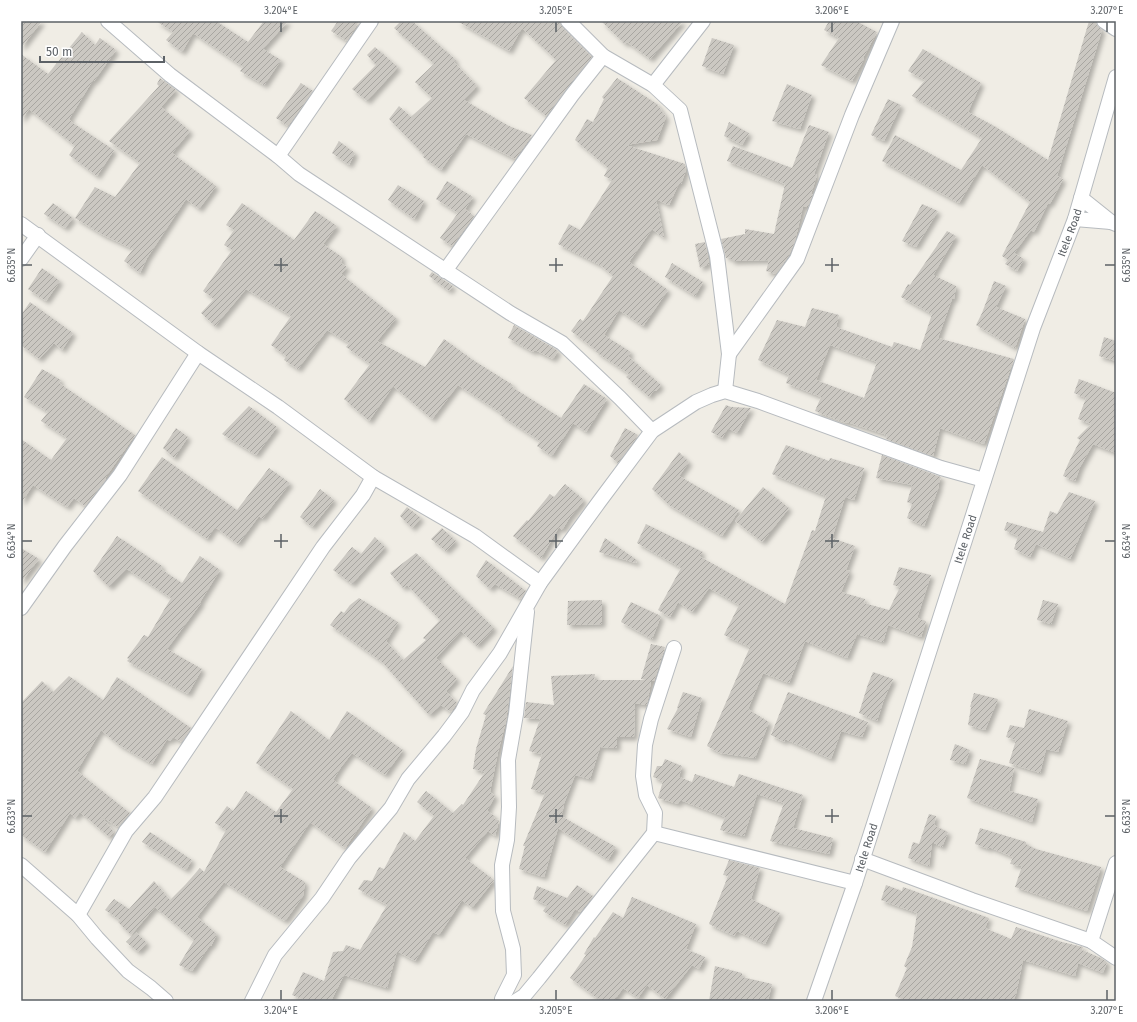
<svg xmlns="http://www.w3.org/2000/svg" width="1137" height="1022" font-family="'Fira Sans',sans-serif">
  <defs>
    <pattern id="building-hatch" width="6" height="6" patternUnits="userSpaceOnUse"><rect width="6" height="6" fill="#cbc8c2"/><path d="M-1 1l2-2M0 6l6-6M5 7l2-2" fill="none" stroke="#a8a6a1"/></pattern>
    <filter id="shadow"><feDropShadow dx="3.5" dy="3.5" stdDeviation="2" flood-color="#0004"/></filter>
  </defs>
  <rect width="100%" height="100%" fill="#f0ede5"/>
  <path fill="url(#building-hatch)" fill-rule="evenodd" filter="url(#shadow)" d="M21,21H42L21,48Z
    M156,21H216L248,42L264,21H288L263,49L281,60L264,85L240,71L243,67L193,33L182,52L166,40L173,32Z
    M338,21H359L347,41L331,31Z
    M401,21H412L456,60L454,62L477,86L464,100L509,126L532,135L515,159L466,134L441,170L423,157L424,155L389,119L399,106L411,117L432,98L415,82L434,64L394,28Z
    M457,21H560L562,27L592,57L546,116L524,98L556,60L522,28L509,51Z
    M601,21H683L650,59L627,42L625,44Z
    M829,21H856L877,32L863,58L864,59L852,81L821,65L839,38L824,30Z
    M1089,21H1096L1097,25L1102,30L1057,176L1063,179L1050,204L1048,203L1034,232L1031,230L1014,253L1024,259L1017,271L1005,264L1008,260L1002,256L1030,202L982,165L959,203L882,161L895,135L961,170L982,138L912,96L925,80L908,71L923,49L981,83L968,112L996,127L1048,160Z
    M82,32L95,45L100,38L116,50L94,81L93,80L69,119L73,123L114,150L97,176L69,155L75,146L29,109L21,120V54L48,74Z
    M712,38L734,45L723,74L702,66Z
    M375,47L398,67L367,101L352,89L376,65L367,55Z
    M160,78L176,90L161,107L190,131L172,153L216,186L199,209L186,199L147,258L140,273L124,261L133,249L103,235L75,218L95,187L115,197L140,163L109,141L159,86L157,84Z
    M617,78L657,104L666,117L657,140L626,145L685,164L686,170L681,184L679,183L669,205L656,199L664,238L652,229L629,262L668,290L643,326L619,310L604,335L631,352L628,356L661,385L656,391L654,390L649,397L626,377L629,374L596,352L597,351L571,331L580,319L583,321L613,276L600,265L558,244L569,224L580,230L612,180L604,176L608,168L575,140L587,119L593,122L604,99L602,97Z
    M301,83L313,91L288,126L276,118Z
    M787,84L812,95L800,129L772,121Z
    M888,99L901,105L884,141L871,135Z
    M729,122L749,133L742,145L724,136Z
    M809,125L829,132L814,174L817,175L811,194H813L808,207L803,206L795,241L789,255L776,274L766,271L769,260L731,261V257L726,258L721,239L745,234V229L774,234L785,184L727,161L733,146L792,168Z
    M339,141L355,153L349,165L332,153Z
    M447,181L473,197L465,209L474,216L452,246L440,238L458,213L436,199Z
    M398,185L424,201L414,219L388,200Z
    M53,203L73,218L65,228L44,214Z
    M242,203L294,240L315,211L337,226L323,244L342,257L341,263L347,267L341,274L396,318L377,341L425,367L444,339L473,360L513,385L512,387L561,418L584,384L607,399L586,432L573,423L552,456L537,446L540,441L500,415L501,413L458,385L432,419L393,386L369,421L344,399L370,364L346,347L349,343L327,330L298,369L284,360L286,356L271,345L291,316L246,289L215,326L201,313L214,299L203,291L232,250L224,245L234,230L226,225Z
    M922,204L938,211L916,247L902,241Z
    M947,231L956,236L933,275L956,286L954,299H952L938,338L1014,359L984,444L940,428L933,456L886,439L887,435L847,422L846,423L815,411L821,397L786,383L789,375L758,360L777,320L805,327L812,308L839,315L836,327L892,347L894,342L920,350L932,314L901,297L908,284L910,285ZM830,345L877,362L864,398L816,380Z
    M705,242L709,264L700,268L695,244Z
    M672,263L703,282L695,296L665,277Z
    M42,268L60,281L46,301L28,289Z
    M432,272L453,286L449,291L429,276Z
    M994,281L1006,286L996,307L1025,319L1015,348L976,325L982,313Z
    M30,302L73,333L62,350L54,343L39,359L21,345V315Z
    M514,325L557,350L558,351L553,359L535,350L533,352L508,338Z
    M1104,337L1116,341V361L1099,356Z
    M42,369L61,380L59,383L135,435L105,478L106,479L85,506L74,498L67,507L33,485L21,503V439L51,460L67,438L41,421L48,412L24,397Z
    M1079,379L1116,393V453L1093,444L1080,467L1075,481L1063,476L1068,464L1080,440L1077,438L1091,424L1078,419L1086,398L1074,393Z
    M726,405L731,407L751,408L737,433L728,428L722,438L711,432Z
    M249,406L277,427L256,455L222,434Z
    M176,428L188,437L174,458L163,448Z
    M625,428L638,435L618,463L610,456Z
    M786,445L829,461L830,458L864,468L854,500L845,497L832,538L855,546L846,570L850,571L841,592L865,599L864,603L889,610L900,587L893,585L899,567L931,575L917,618L926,621L921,637L888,625L883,642L857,634L847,658L805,641L789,683L763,673L748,709L769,722L755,758L720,753L707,746L750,647L724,635L739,605L709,588L692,612L678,602L670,617L658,610L681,568L637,543L646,524L703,552L699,556L785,604L812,530L815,531L826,496L772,474Z
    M679,452L689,462L679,476L739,510L722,536L669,505L652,489Z
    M882,455L941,477L938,486H939L924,526L907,518L912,504L907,502L912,485L876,478Z
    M162,457L237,510L269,468L290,483L262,519L259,516L238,544L215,527L207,539L138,491Z
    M565,484L584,500L570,517L562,530L559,527L541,558L513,536L527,520L528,521L550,494L554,497Z
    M763,487L789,508L762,542L735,521Z
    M320,489L334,500L312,527L300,517Z
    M1069,492L1095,501L1070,559L1036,544L1030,557L1014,549L1018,536L1004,530L1007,522L1043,532L1050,511L1057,514Z
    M407,507L421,518L412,528L400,516Z
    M442,528L456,541L446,551L431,539Z
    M117,536L162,566L161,569L182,583L200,556L220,570L200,602L201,603L167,649L202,669L188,694L127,661L129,659L127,658L144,635L148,637L171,598L127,569L109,587L93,571Z
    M375,537L385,547L352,584L333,570L352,547L361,554Z
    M605,538L637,560L636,563L599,552Z
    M21,548L39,559L21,582Z
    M416,553L494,628L477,646L461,631L436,658L457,679L446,691L457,703L451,712L441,705L429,715L382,662L330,625L341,611L344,613L350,605L359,598L398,622L386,641L403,660L426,640L423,638L440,620L407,585L403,588L390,573Z
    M486,560L526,591L521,599L495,584L490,589L476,576Z
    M602,600V624L567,625L568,601Z
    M1043,600L1058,604L1051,624L1037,620Z
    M631,602L661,616L652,639L621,622Z
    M651,644L665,647L654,681H651L647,705L635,703L634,737H617V748L600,747L590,779L575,775L563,806H564L561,816L616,847L608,860L558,828L544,877L519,869L525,846H523L545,793L531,789L542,754L529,751L540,719L524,718L526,702L554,705L551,676L595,674L594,680H646L641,679Z
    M513,666L506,721L498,752L490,792L495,796L487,811L495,816L494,819L499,820L495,836L488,831L465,858L494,880L472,908L462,900L439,935L433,932L415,961L397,951L387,988L344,975L331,1001H307L292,995L303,972L324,981L333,952L343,951L346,945L360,950L387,905L358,889L364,880L372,881L379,867L384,869L404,832L415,841L434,816L417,802L426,791L453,813L462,804L463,805L485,772L473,769L476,749L486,715L483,714Z
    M873,672L893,679L884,699L877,721L859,713L868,684Z
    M69,676L103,700L117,677L191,728L182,742L173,737L170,741L167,739L152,764L119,745L101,730L77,771L130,813L118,827L101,816L114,832L109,837L80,812L75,818L70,813L45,852L21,835V703L42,681L53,692Z
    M683,692L702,698L691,737L667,729L678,708H677Z
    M788,692L868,722L862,737L841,731L831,759L785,739L784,742L771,735Z
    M974,693L998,699L985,730L968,725L971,707H970Z
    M1029,709L1068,721L1058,752L1046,749L1040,773L1009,763L1016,740L1006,737L1010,725L1024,728Z
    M291,711L329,740L347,711L403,750L385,775L352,753L341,767L333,780L372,808L345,848L310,822L280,867L305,882L303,896L285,921L224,882L197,917L217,934L211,946L210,945L192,971L179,965L194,940L155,907L131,935L118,922L120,920L105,910L114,899L129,909L154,881L170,900L185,885L200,868L204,872L226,830L215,823L227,806L233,811L246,791L276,812L293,789L256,763Z
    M955,744L970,750L965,764L950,760Z
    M665,759L682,766L679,777L692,782L695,774L734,787L739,774L803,795L793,828L833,838L829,854L770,841L784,803L757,794L744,836L720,830L725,817L680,800L678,804L658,798L663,781L653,777L657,766H662Z
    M980,759L1014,768L1009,791L1038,799L1032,822L967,798Z
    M929,814L936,816L934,825L948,832L942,847L932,842L929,866L908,858L913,842L919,844Z
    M980,828L1026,842V844L1036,849L1101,867L1087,911L1015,887L1022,866L1010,864L1013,857L989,847V849L975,844Z
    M150,832L192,860L186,870L142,842Z
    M729,860L760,868L751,899L780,913L765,944L737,931L734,936L709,924L728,876L723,875Z
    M577,885L593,896L580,912L575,909L565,925L543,911L547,905L533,899L537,886L567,898Z
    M886,885L902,891L903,887L989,918L985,928L1011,939L1016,927L1062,942L1083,947L1082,950L1101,958L1107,962L1103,973L1078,963L1075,976L1023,960L1016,994L1013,1001H906L895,996L907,968L904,966L912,947L917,913L881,900Z
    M632,897L696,924L686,949L705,957L699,969L692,965L665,999L647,985L638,998L623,988L614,1001H601L570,978L586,955L584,954L594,937L595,938L613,912L623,918Z
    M136,932L147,943L138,952L126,942Z
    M715,966L742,973V977L772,984L768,1001H709Z"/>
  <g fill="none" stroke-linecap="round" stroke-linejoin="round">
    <defs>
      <g id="minor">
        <path d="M108,21L170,75L278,156L299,174L510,313L562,343L620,398L652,431"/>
        <path d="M568,21L603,56L653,85L680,110L717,256L729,354L725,391"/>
        <path d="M1104,21L1116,29"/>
        <path d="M653,85L703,21"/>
        <path d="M278,156L371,21"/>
        <path d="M1081,198L1111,222"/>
        <path d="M1075,219L1111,222L1116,224"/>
        <path d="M21,224L198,353L278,407L373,477"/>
        <path d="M21,259L38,235"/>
        <path d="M445,271L572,95L603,56"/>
        <path d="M729,354L797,259L852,115L892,21"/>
        <path d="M21,608L65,546L120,475L198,353"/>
        <path d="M654,833L855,883"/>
        <path d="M862,859L972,900L1091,941L1116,958"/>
        <path d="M21,865L78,915L97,938L128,971L151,988L166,1001"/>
        <path d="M78,915L126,831L155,797L323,547L363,495L373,477L475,536L540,583"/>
        <path d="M1091,941L1116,863"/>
        <path d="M252,1001L275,955L322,898L349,858L391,808L408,779L444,736L462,712L473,690L500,653L540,583L599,502L652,431L696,402L712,395L725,391L758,401L941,468L984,480"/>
        <path d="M503,1001L502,999L514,975L513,949L503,911L502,865L507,840L509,807L508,760L516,714L527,612"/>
        <path d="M516,1001L524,996L539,978L654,833L655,813L646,795L643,776L645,745L651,719L674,648"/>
        <path id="s1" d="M814,1001L855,883L1033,328L1075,219L1116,77"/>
      </g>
    </defs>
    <use href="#minor" stroke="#b7bbbf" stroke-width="16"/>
    <use href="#minor" stroke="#fff" stroke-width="14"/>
  </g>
  <path fill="none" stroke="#5c6166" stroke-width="1.5" d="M281,22V32M556,22V32M832,22V32M1107,22V32M281,258V272M556,258V272M832,258V272M22,265H32M274,265H288M549,265H563M825,265H839M1105,265H1115M281,534V548M556,534V548M832,534V548M22,541H32M274,541H288M549,541H563M825,541H839M1105,541H1115M281,809V823M556,809V823M832,809V823M22,816H32M274,816H288M549,816H563M825,816H839M1105,816H1115M281,990V1000M556,990V1000M832,990V1000M1107,990V1000"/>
  <g text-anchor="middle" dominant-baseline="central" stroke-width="3" stroke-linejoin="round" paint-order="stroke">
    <g font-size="11" fill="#5c6166" stroke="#fff">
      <text stroke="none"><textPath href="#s1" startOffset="810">Itele Road</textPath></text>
      <text stroke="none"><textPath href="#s1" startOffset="486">Itele Road</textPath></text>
      <text stroke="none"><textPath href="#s1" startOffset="162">Itele Road</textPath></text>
    </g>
  </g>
  <rect width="1137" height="1022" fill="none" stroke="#ffffff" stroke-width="44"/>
  <path d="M40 56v6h124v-6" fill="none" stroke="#5c6166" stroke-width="2"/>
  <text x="46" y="56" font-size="12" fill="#5c6166" stroke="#ffffff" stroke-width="3" paint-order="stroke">50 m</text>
  <rect x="22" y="22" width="1093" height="978" fill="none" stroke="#5c6166" stroke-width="1.5"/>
  <g font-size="10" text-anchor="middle" fill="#5c6166">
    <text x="281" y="14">3.204°E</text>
    <text x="556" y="14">3.205°E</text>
    <text x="832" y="14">3.206°E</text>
    <text x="1107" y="14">3.207°E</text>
    <text transform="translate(11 265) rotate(-90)" y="4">6.635°N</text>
    <text transform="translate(1126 265) rotate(-90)" y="4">6.635°N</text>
    <text transform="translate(11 541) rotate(-90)" y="4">6.634°N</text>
    <text transform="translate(1126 541) rotate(-90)" y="4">6.634°N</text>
    <text transform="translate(11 816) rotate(-90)" y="4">6.633°N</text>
    <text transform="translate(1126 816) rotate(-90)" y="4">6.633°N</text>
    <text x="281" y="1014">3.204°E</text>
    <text x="556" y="1014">3.205°E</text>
    <text x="832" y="1014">3.206°E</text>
    <text x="1107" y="1014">3.207°E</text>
  </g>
</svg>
